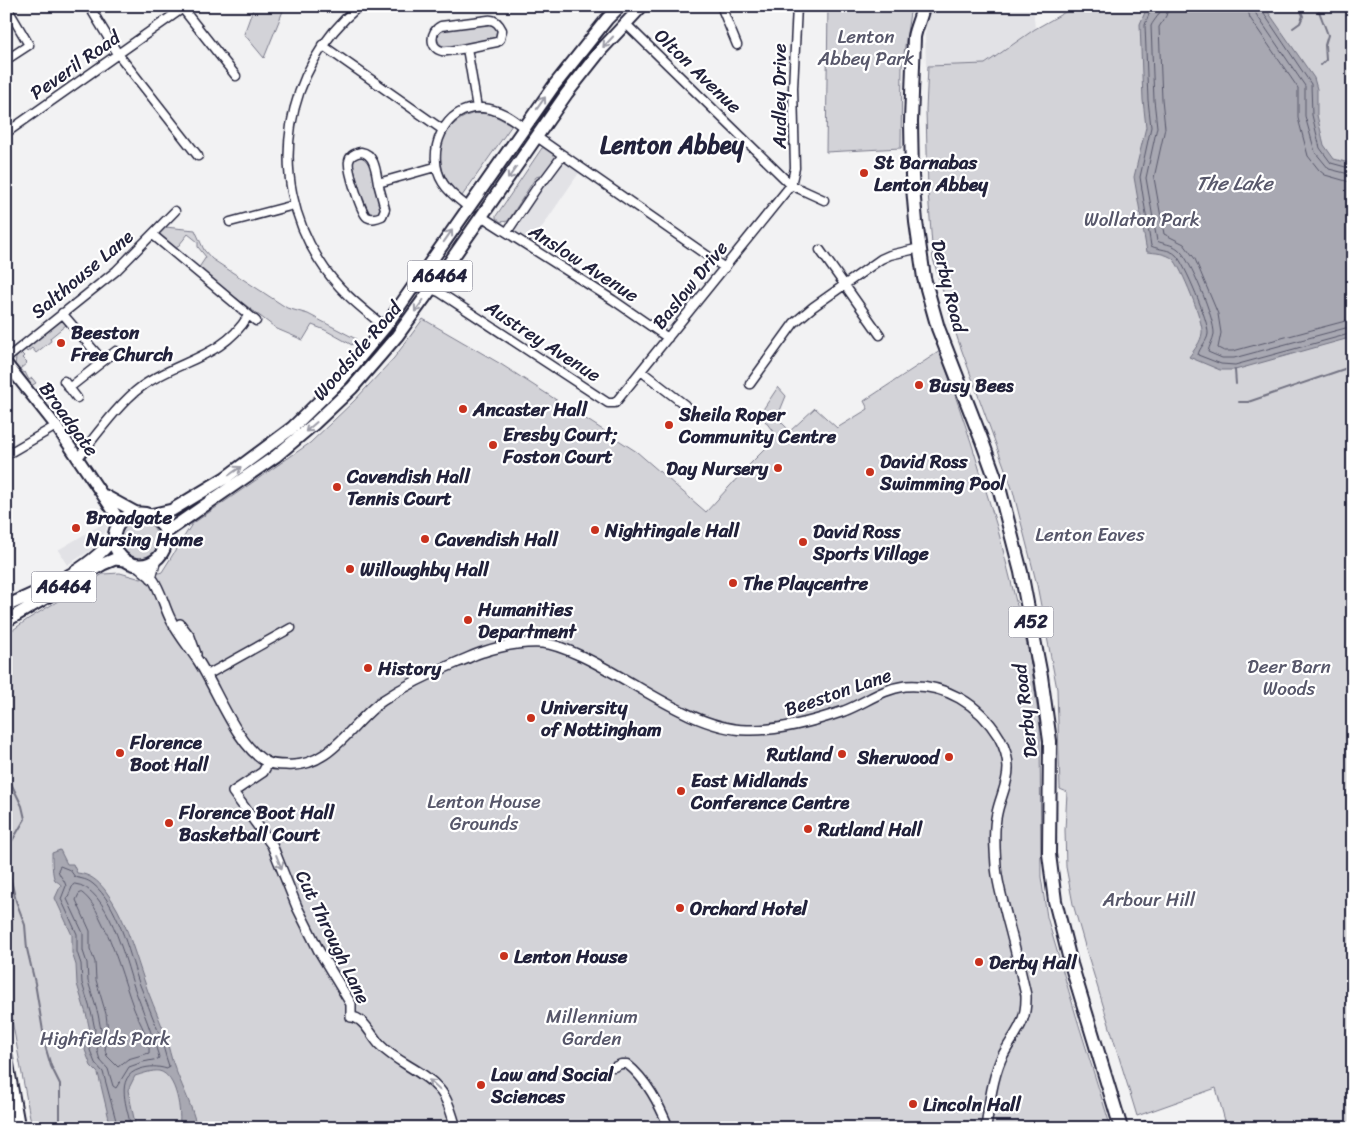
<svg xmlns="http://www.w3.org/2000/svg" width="1359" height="1134" font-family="Sriracha,sans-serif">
  <rect width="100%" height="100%" fill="#f2f2f3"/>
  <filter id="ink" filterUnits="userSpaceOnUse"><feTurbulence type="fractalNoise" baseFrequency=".02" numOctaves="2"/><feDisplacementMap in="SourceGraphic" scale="10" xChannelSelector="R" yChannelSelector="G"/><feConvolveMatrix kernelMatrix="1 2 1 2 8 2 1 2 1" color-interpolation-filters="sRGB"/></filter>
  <g filter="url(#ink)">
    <path fill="#e2e2e6" d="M929,6H1033L1035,29L985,65L926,66L925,35Z
      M567,151L585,164L527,249L509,236Z
      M109,520L102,541L96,547L67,565L58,550Z"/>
    <path fill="#d3d3d8" stroke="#7a7a8a" d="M254,6H285L264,58L244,34Z
      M828,6H911L902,66L901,148L826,152Z
      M1076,6H1353V1128H1227L1216,1088L1137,1116L1085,946L1073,904L1066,867L1065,830L1067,792L1060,789L1057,689L1037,585L1013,491L958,340L933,259L928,192L926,110L928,66L985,64L1035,29Z
      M490,23L494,25L498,33L497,38L492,41L446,47C439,45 437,41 437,33L441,29Z
      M475,113L491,114L512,125L462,196C428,171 434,124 475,113Z
      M547,147L556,155V156L543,175L536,177L508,221L501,222L496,218V216L542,148Z
      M359,155L369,159L382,206L378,214L372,216L364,211L352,166L354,158Z
      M165,227L195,230L204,250L212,259L287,308L308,314L356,339L352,345L325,330L312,325L303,340L277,329L198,269L206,257L198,247V242L188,234L175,250L158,235Z
      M423,319L499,363L637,452L706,512L752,462L777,437L760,414L778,387L786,396L777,418L790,431L815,408L837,428L868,409L864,401L940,351L971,442L998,530L1030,657L1040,727L1041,877L1047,917L1077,1019L1111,1128H32L6,988V635L28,619L103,574L120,573L141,579L162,572L192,524L310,443L354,401L394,358Z
      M62,320L66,325L50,338L51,341L36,353L32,348L27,352L25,349Z
      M21,353L24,356L22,358L27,363L20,369L23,373L25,372L29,380L32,378L36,383L31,386L15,365L16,358Z
      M118 540a20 20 0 1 1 40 0a20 20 0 1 1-40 0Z"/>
    <path fill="#a8a8b2" stroke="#727282" d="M1158,6H1264L1314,78L1317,89V115L1324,145L1334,159L1353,164V337L1235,370H1220L1189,357C1194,350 1201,342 1202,333C1204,323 1181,266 1173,259C1166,253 1155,253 1147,252L1134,177L1146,127L1143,100L1140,24L1146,10Z
      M60,850L67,864H73L77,873C90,874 98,881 105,890C125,916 133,948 143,977C149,996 157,1013 164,1031C167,1040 169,1050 172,1060C180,1083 192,1104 197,1128H179C182,1113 177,1075 159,1071C152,1070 142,1074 135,1076L128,1090L136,1128H114L109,1119L98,1073L91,1066L85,1050L90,1031L87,1017L77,984L76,965L72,953V935L55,898L61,885C60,883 57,882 55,880C52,876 52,859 52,853Z"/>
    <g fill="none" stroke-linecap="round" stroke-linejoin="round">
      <path stroke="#58586b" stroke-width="1" d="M1155,6L1154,10L1149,14L1145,25L1148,100L1151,127L1140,177L1151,246C1159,250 1170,249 1176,255C1185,264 1209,322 1208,334C1207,342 1199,348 1198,355L1221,364L1235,365L1353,333
        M1161,6C1161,15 1154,19 1151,26L1154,100L1157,127L1146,178L1157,241C1163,244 1172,244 1178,249C1190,257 1215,320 1214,334C1213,340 1209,346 1208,352L1222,358H1234L1353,326
        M1169,6L1166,16L1159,27L1162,99L1165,128L1154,178L1164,234L1184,244L1195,259L1218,314L1221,333L1218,348L1224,351H1233L1353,319
        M1247,6L1250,18L1298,88V118L1308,156L1319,170L1325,175L1353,183
        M1255,6L1256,14L1305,86V116L1315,152L1329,169L1353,175
        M1261,6L1262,11L1311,84L1312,115L1320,148L1331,163L1353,169
        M75,884C108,887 125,960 134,987C143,1011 152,1033 159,1057L158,1059L143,1062L129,1067L116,1088L113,1086L108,1069L100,1060L97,1050L101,1030L98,1014L88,981L87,963L83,951V933L67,899L73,885Z
        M82,893C90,899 96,909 100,918C115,947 123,979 134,1009C139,1022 151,1040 149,1053L128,1059L118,1067L107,1056L105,1050L108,1031L106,1014L96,980L95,962L90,949V931L76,900L79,894Z
        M118,1128L103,1072L95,1063L90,1050L95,1030L92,1015L82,983L81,964L77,952V934L61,899L66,886C65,879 59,877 58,870L60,866L70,870L75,877C82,879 87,879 93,884C117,903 129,952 138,980C145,998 152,1015 159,1033C163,1044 165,1055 169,1066L167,1069C157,1066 150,1066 140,1069C113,1077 128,1108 131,1128"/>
      <path stroke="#727282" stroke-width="2" d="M1317,6L1328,35L1325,45L1326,60L1321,65
        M1293,28L1300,23L1303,16L1299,6
        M1235,370L1236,384
        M1239,402H1248L1353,366
        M6,773L22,806L25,819L9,846L6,858
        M6,860L16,901L25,925L27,949L35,983L46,1049L51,1066L60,1084V1120L62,1128"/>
      <defs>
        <path id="minor" d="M89,6L118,54L198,156
          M359,6C284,69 266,177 319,260C336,288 360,307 385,327
          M721,6L737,45
          M183,9L236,76
          M625,23L791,185L824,200
          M322,45L443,130
          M467,48L497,42L500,39L502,30C499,24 495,19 488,20L441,26C430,31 429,48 442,51C449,52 460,49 467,48L477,108
          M6,60L29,45L6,6
          M6,133L186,6
          M537,137L725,268
          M378,183C376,172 375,154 361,152C356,153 350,155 349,161C347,168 361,213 367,217C372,220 377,218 382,216L385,209L378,183L435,167
          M468,207C459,200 449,193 443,183C424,154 444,104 483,108C499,109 512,118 524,128
          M481,216L613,300L668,338
          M230,222L294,205
          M507,232L540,183L545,179L563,155
          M153,235L256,321
          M820,250L880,335
          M431,289L439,292L608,403H615L791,185L795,168L793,88L797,6
          M62,313L103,361
          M6,359L116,271L175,211
          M641,371L685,405L689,411
          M64,381L77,398
          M750,384L794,323L813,307L881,259L890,255L920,248
          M69,388L116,351
          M6,455L56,426
          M77,459C95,437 119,403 141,387C178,360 223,358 248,316
          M207,675L291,628
          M614,1067L621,1064H627C647,1080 659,1104 669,1128
          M1145,1126V1128"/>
        <path id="tertiary" d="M137,565C142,570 147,574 152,578C161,590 164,607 171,620C178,634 188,646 197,659C215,685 238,749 267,762C272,765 280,765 286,765C330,769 351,723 382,701C406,685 431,673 458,662C467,659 475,654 483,652C501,646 523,642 542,643C555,644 568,650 579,655C631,678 691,729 747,730C778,731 815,721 844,711C865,703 882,689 905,686C945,683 979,704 999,737C1004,746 1008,758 1008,768C1008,784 1000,798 997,813C993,830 995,849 996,866C997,883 1003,901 1007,918C1014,943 1020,969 1026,995C1027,1026 1013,1034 1001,1059C992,1080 989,1106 986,1128
          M151,578L156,559
          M180,624L190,637L196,654
          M268,763L263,772L233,792L272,845L297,907L319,951L351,1004V1017C364,1017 372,1037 380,1045C397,1063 423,1070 439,1089C448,1099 452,1115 456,1128"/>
        <path id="secondary" d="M6,363L56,426L120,521
          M104,495L137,513"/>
        <path id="primary" d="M114 539a26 26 0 1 1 52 0a26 26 0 1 1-52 0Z
          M150,515L172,510L225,478L292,428L342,379L385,327L553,87L607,19L620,6
          M165,533L276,456L314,424L352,388L397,336L431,289L567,93L601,50L642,6
          M6,606C43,590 88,571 113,539
          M6,621L103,564L115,559L124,560
          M6,1056L19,1128
          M6,1110L10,1128"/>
        <path id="trunk" d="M923,6C921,18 916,26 914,37L911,122L912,176L916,222L924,278L938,328L982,441L1000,491L1021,572L1041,676L1050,741L1049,854L1055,901L1071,964L1121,1128"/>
      </defs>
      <use href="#minor" stroke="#22223b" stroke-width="11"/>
      <use href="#tertiary" stroke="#22223b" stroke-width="12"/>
      <use href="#secondary" stroke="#22223b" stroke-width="14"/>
      <use href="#primary" stroke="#22223b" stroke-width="15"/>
      <use href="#trunk" stroke="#22223b" stroke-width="16"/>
      <use href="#minor" stroke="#fff" stroke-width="8"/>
      <use href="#tertiary" stroke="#fff" stroke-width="9"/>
      <use href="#secondary" stroke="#fff" stroke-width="10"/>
      <use href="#primary" stroke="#fff" stroke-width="11"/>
      <use href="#trunk" stroke="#fff" stroke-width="12"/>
    </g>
    <defs><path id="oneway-shaft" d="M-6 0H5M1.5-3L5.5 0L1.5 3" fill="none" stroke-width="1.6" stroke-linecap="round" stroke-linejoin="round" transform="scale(1.25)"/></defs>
    <g stroke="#9c9ca7">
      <use href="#oneway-shaft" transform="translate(608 42) rotate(133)"/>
      <use href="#oneway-shaft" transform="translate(541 103) rotate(-55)"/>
      <use href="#oneway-shaft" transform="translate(512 173) rotate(125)"/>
      <use href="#oneway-shaft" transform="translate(448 236) rotate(-55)"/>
      <use href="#oneway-shaft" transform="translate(419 306) rotate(126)"/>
      <use href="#oneway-shaft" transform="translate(311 427) rotate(139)"/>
      <use href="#oneway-shaft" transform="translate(235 471) rotate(-35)"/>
      <use href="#oneway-shaft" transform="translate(279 862) rotate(68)"/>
      <use href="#oneway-shaft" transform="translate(434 1085) rotate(-137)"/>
    </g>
  </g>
  <g fill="#c8321e" stroke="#fff" stroke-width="2">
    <circle cx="864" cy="173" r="5"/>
    <circle cx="61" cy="343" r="5"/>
    <circle cx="919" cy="385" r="5"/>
    <circle cx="463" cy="409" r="5"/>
    <circle cx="669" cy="425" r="5"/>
    <circle cx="493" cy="445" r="5"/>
    <circle cx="778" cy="468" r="5"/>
    <circle cx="870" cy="472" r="5"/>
    <circle cx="337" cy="487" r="5"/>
    <circle cx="76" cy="528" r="5"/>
    <circle cx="595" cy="530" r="5"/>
    <circle cx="425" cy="539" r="5"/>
    <circle cx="803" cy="542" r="5"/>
    <circle cx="350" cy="569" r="5"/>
    <circle cx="733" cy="583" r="5"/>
    <circle cx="468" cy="620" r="5"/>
    <circle cx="368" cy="668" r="5"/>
    <circle cx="531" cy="718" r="5"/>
    <circle cx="120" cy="753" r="5"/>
    <circle cx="842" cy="754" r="5"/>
    <circle cx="949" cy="757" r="5"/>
    <circle cx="681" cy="791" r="5"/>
    <circle cx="169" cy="823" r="5"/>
    <circle cx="808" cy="829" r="5"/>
    <circle cx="680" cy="908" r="5"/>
    <circle cx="504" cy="956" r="5"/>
    <circle cx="979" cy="962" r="5"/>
    <circle cx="481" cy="1085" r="5"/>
    <circle cx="913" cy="1104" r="5"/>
  </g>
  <g text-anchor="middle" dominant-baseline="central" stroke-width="4.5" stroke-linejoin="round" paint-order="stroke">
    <g fill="#fff" stroke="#646476" stroke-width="1">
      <rect x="407.5" y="260.5" width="65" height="31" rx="4"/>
      <rect x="31.5" y="571.5" width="65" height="31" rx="4"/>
      <rect x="1008.5" y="606.5" width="45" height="31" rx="4"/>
    </g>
    <g font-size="18" font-weight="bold" fill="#22223b">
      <text x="440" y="276">A6464</text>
      <text x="64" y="587">A6464</text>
      <text x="1031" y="622">A52</text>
    </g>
    <g font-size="19" fill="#57576a" stroke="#fff">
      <text x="866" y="36">Lenton<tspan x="866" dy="22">Abbey Park</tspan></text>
      <text x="1142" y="219">Wollaton Park</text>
      <text x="1090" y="534">Lenton Eaves</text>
      <text x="1289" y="666">Deer Barn<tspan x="1289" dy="22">Woods</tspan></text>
      <text x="484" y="801">Lenton House<tspan x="484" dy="22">Grounds</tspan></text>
      <text x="1149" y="899">Arbour Hill</text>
      <text x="592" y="1016">Millennium<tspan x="592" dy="22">Garden</tspan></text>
      <text x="105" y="1038">Highfields Park</text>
    </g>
    <g font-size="19" fill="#22223b" stroke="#fff">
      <text transform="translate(75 65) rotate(-35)">Peveril Road</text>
      <text transform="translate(698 71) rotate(44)">Olton Avenue</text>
      <text transform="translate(779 96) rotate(-90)">Audley Drive</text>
      <text transform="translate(584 263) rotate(33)">Anslow Avenue</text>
      <text transform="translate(82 274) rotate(-40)">Salthouse Lane</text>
      <text transform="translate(690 285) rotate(-51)">Baslow Drive</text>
      <text transform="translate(949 286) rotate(76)">Derby Road</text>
      <text transform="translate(543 341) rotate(33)">Austrey Avenue</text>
      <text transform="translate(357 351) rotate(-49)">Woodside Road</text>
      <text transform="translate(69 419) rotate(54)">Broadgate</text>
      <text transform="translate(838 692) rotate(-19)">Beeston Lane</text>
      <text transform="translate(1025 711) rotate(-97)">Derby Road</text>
      <text transform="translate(333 937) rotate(64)">Cut Through Lane</text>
    </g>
    <g font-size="19" font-weight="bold" fill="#22223b" stroke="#fff" text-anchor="start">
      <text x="874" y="162">St Barnabas<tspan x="874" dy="22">Lenton Abbey</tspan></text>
      <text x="71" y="332">Beeston<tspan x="71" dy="22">Free Church</tspan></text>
      <text x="929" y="385">Busy Bees</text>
      <text x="473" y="409">Ancaster Hall</text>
      <text x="679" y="414">Sheila Roper<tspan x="679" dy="22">Community Centre</tspan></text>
      <text x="503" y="434">Eresby Court;<tspan x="503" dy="22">Foston Court</tspan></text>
      <text x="880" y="461">David Ross<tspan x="880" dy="22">Swimming Pool</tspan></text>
      <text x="768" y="468" text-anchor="end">Day Nursery</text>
      <text x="347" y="476">Cavendish Hall<tspan x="347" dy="22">Tennis Court</tspan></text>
      <text x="86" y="517">Broadgate<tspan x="86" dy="22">Nursing Home</tspan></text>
      <text x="605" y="530">Nightingale Hall</text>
      <text x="813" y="531">David Ross<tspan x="813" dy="22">Sports Village</tspan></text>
      <text x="435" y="539">Cavendish Hall</text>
      <text x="360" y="569">Willoughby Hall</text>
      <text x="743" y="583">The Playcentre</text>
      <text x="478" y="609">Humanities<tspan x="478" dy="22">Department</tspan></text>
      <text x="378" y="668">History</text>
      <text x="541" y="707">University<tspan x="541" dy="22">of Nottingham</tspan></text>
      <text x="130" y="742">Florence<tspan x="130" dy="22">Boot Hall</tspan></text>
      <text x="832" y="754" text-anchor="end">Rutland</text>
      <text x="939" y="757" text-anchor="end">Sherwood</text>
      <text x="691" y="780">East Midlands<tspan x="691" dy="22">Conference Centre</tspan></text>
      <text x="179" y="812">Florence Boot Hall<tspan x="179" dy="22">Basketball Court</tspan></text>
      <text x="818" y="829">Rutland Hall</text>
      <text x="690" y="908">Orchard Hotel</text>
      <text x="514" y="956">Lenton House</text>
      <text x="989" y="962">Derby Hall</text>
      <text x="491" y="1074">Law and Social<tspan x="491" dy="22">Sciences</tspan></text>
      <text x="923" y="1104">Lincoln Hall</text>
    </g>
    <g font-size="20" font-style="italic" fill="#58586b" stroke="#fff">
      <text x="1234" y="183">The Lake</text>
    </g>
    <g font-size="24" font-weight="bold" fill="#22223b" stroke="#fff">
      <text x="672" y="145">Lenton Abbey</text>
    </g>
  </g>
  <rect width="1359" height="1134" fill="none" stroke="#fff" stroke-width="25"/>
  <rect x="12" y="12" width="1334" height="1109" fill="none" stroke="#22223b" stroke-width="2" filter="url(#ink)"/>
</svg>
